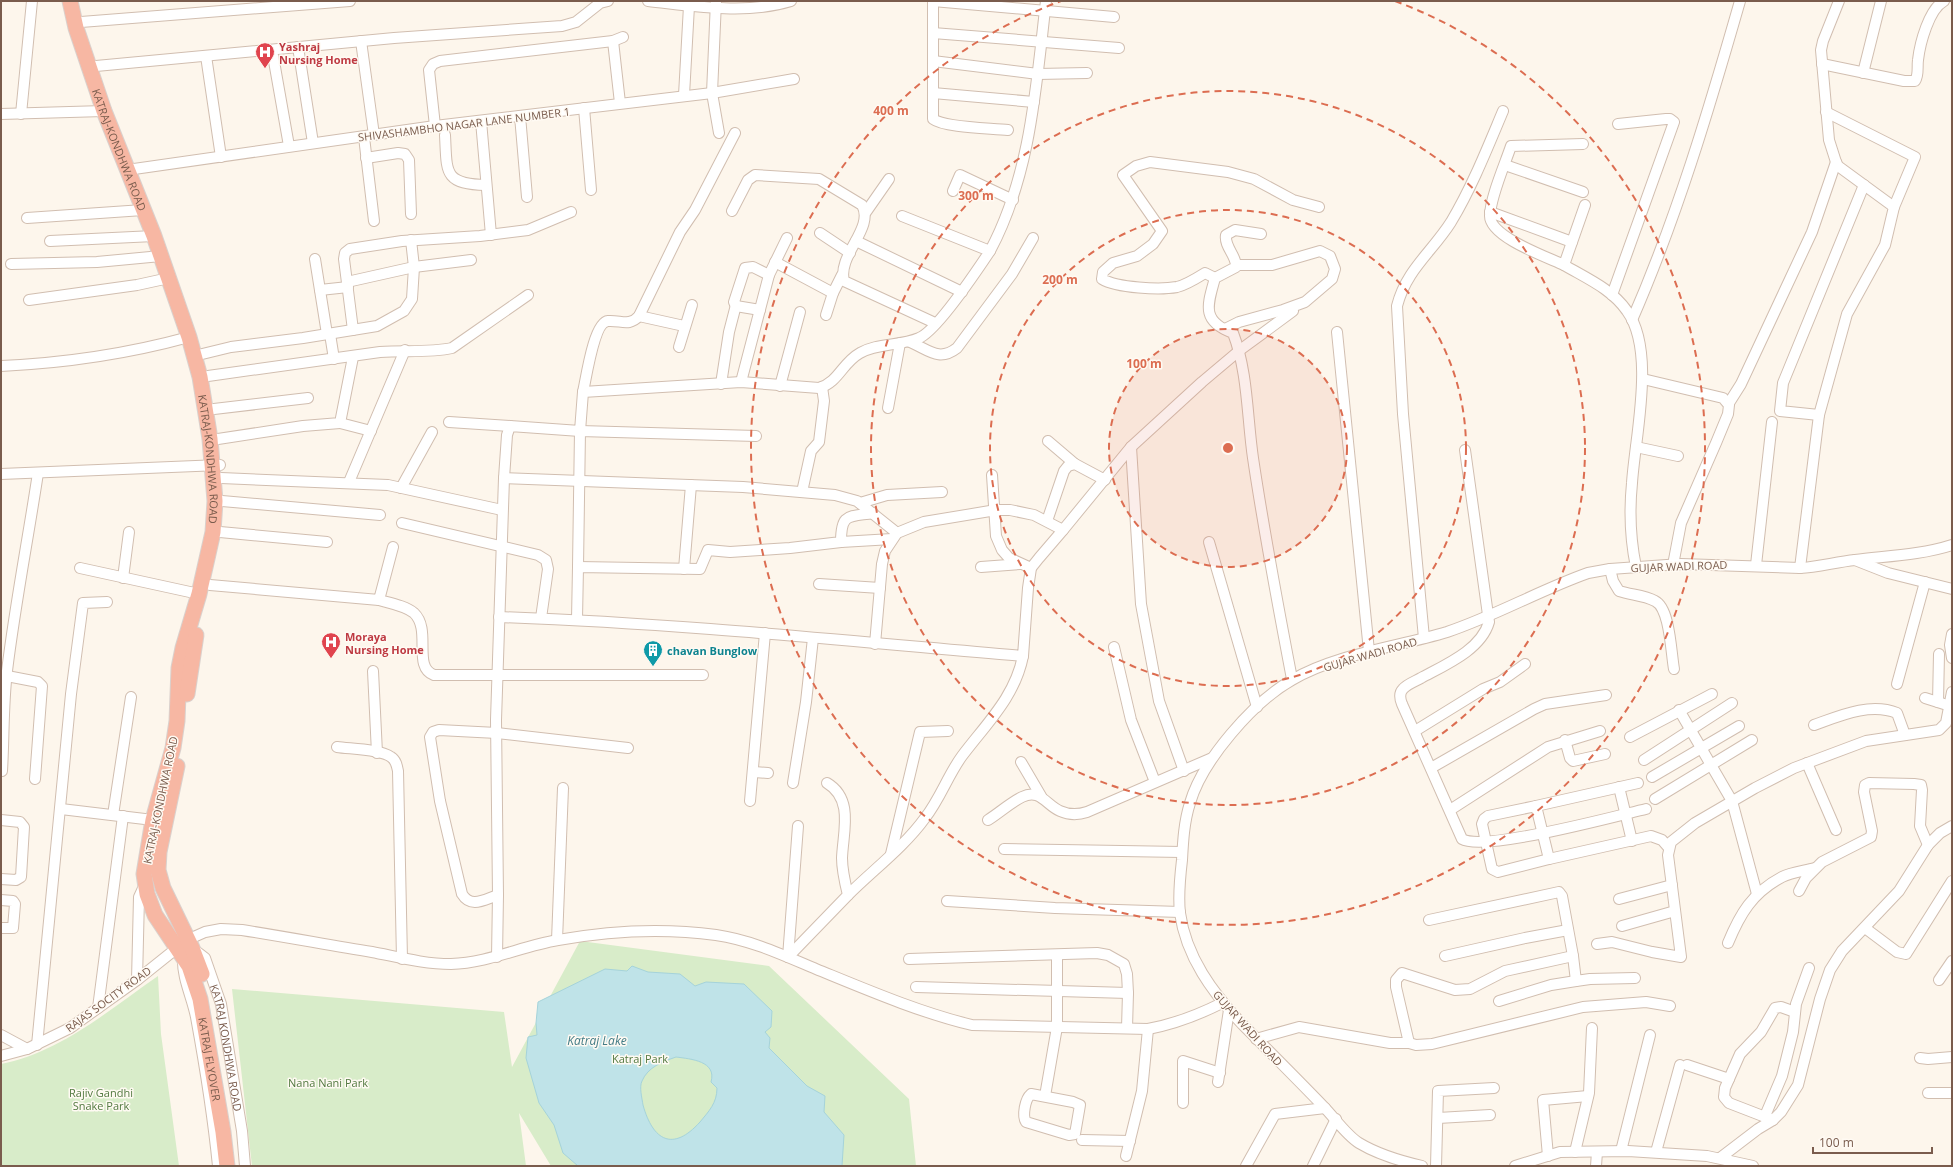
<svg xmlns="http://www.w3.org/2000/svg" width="1953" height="1167" font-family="'Open Sans',sans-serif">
  <rect width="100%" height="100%" fill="#fdf6ec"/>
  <path fill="#d8ecc9" d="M580,941L769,966L909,1099L916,1166H551L519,1113L526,1166H252L232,989L504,1012L512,1067Z
    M158,976L161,1034L179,1166H1V1064C61,1052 109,1010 158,976Z"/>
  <path fill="#bfe3e8" stroke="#a5d3da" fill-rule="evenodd" d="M632,966L648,972L680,974L695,986L706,982L744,984L772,1011L771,1027L765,1032L770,1038L769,1048L807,1086L825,1096L824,1112L844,1135L842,1166H578L563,1153L554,1125L539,1103L526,1058L528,1037L537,1035L536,1023L538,1002L605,969L627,971ZM676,1057C691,1059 717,1061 711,1082L717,1088C717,1103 709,1111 700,1122C673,1152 653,1141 643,1105C642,1098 639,1087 642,1081C648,1067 662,1062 676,1057Z"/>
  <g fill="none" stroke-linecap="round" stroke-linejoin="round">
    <defs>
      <g id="minor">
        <path d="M648,1C695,6 746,15 791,1"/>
        <path d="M716,1L712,93L719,133"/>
        <path d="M933,1V119C945,128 992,128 1008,130"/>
        <path d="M933,1L1114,17"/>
        <path d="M81,22L350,1"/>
        <path d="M933,33L1119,48"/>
        <path d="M361,41L374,135"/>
        <path d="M613,41L620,103"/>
        <path d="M298,47L313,143"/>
        <path d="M272,50L289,146"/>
        <path d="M206,56L221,157"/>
        <path d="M933,61L1038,74L1087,73"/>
        <path d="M1822,64L1904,81H1915C1919,75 1917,67 1918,60C1920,43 1929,9 1944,1"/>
        <path d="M96,66L394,38L562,26L576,22L600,3L608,1"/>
        <path d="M1863,73L1881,1"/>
        <path d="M933,93L1034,102"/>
        <path d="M684,95L689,6"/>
        <path d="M584,108L591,190"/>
        <path d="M1826,112L1915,157L1894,207"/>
        <path d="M1,114L104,111"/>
        <path d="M21,114L32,1"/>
        <path d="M520,116L527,197"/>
        <path d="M481,121L491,235"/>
        <path d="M435,126L429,70L433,64L440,61L613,41L623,37"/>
        <path d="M445,135C447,172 443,184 486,185"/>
        <path d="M364,137L374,221"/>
        <path d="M366,158L398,153L405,154L409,160L411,214"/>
        <path d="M1505,165L1583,192"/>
        <path d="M127,170L435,126L712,93L794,79"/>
        <path d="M953,191L960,175L1013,200"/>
        <path d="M1585,205L1564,265C1586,278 1612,289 1627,311C1656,351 1635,436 1632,483C1629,513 1630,538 1636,567"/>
        <path d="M732,211L748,180L755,175L819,179L862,205C875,228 837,255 844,281L935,323"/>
        <path d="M866,212L889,179"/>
        <path d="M1490,212L1572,242"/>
        <path d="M27,218L143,210"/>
        <path d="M820,233L850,253"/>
        <path d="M1261,234L1235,230L1226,235C1224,247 1237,256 1236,267L1215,278C1208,304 1200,321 1233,333C1248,372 1247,417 1253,458C1264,532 1278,606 1292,679"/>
        <path d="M50,241L154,236"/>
        <path d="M856,241L962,292"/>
        <path d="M990,251C1031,174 1036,86 1046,1"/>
        <path d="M315,259L327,334"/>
        <path d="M775,262L833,293"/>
        <path d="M11,264L97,262L161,256"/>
        <path d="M1564,265C1547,257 1490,237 1490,216C1490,198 1505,164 1511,146L1583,144"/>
        <path d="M1215,278L1205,273C1197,278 1186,285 1177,287C1160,290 1117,288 1102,279L1103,272L1113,263L1137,256L1153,244L1162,231L1123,175L1136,166L1150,162L1228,172L1254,179L1293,200L1319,207"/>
        <path d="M347,282L414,267L471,260"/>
        <path d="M320,290L348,287"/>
        <path d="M1612,295L1674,122L1670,119H1666L1618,124"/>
        <path d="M29,300L137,285L169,278"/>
        <path d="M760,310L736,306L734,302L745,268L753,267L769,275"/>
        <path d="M826,315L833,293L842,275"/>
        <path d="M639,316L684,326"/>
        <path d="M1632,320C1677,217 1709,109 1740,1"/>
        <path d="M1225,329L1239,322L1283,310L1305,302L1332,279L1335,269L1330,256L1320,251L1272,265H1236"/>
        <path d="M353,330L344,259L345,253L350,249L402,241L480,236L528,230L571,212"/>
        <path d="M1337,332L1369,651"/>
        <path d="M330,334L334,359"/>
        <path d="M910,342C929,350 939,362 957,348L1012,274L1033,238"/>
        <path d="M679,347L692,305"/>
        <path d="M194,356L231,347L303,338L377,326L404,311L412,299L414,267L411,240"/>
        <path d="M1,366C65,363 127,354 189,337"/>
        <path d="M208,376L380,352C404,350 429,353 452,348L528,295"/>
        <path d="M1643,379L1723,398L1729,405L1728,414L1716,443L1681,523L1673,565"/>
        <path d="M741,382L769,275L787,238"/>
        <path d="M721,384L729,332L736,305"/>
        <path d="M780,386L800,312"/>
        <path d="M583,392C586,379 594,322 608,321C621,320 629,327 639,316L680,232L695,210L735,133"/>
        <path d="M1729,403L1741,384L1812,232L1836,162"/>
        <path d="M888,408L900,343"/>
        <path d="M214,409L308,398"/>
        <path d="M1819,415L1780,411L1783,383L1864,185"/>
        <path d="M449,422L510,426"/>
        <path d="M340,423L371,431"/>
        <path d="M218,439L303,426L340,423L353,357"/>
        <path d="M1048,441L1075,464"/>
        <path d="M1131,447L1141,604L1159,701L1184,771"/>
        <path d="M1636,447L1678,456"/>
        <path d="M1465,450L1489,622C1481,650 1445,665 1421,678C1416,681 1407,684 1403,689C1399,693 1400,699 1402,704L1462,839C1484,852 1616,816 1646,809"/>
        <path d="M1,474L220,465"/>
        <path d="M992,475L996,536L1002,550L1009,558L1031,568"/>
        <path d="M221,478L388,485L502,510"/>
        <path d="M504,478L743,487L835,495L857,501L897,533"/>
        <path d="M349,482L405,350"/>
        <path d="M401,488L432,432"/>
        <path d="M802,492L811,451L819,442L824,401L822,387"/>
        <path d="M222,501L380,515"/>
        <path d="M860,503L887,495L942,492"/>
        <path d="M1047,521L1064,471L1068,466L1075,464L1105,480"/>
        <path d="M402,523L538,555L546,560L548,569L541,618"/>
        <path d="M220,532L327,542"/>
        <path d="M841,542L892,539"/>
        <path d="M1209,542L1257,707"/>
        <path d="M1855,560L1888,573L1952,589"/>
        <path d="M1756,565L1772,422"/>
        <path d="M578,567L580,431L756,436"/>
        <path d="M981,567L1020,564"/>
        <path d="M80,568L199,594"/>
        <path d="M1800,568L1819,415L1847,314L1885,245L1894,207L1838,166L1836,162L1829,140L1821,50L1823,41L1839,1"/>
        <path d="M684,569L691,485"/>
        <path d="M1610,569L1613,581L1619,591C1631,595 1644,595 1655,601C1670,608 1671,653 1674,669"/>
        <path d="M123,578L129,532"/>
        <path d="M819,584L880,588"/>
        <path d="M210,585L379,600L393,547"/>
        <path d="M379,600C390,603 406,606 414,613C432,630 412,667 434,675H703"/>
        <path d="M499,617C674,623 849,641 1023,656L1028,588L1031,568L1039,558L1063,530L1131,447L1202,382L1240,350L1293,311"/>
        <path d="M577,619L578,567L700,569L708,550L730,552L790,548L841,542C841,513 848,517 873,513"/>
        <path d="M1952,634L1950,645L1952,658"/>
        <path d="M1424,638L1403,414L1397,306C1406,270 1432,252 1451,222C1472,187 1487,149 1503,111"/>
        <path d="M875,644L882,564L885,551L897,533L924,522L996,510H1010L1034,515L1063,530"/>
        <path d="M1114,647L1131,720L1155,782"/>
        <path d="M373,671L377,753"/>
        <path d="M7,676L38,682L42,686L35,779"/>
        <path d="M1897,684L1925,582"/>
        <path d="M1925,698L1944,704"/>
        <path d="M1938,702L1939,654"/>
        <path d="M1679,710L1732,801L1757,894"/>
        <path d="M1814,725C1839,716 1870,702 1897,713L1905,735"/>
        <path d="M1415,731L1483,689L1500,682L1525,664"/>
        <path d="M1630,737L1712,694"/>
        <path d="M1565,740L1570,758L1573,761L1605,754"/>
        <path d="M337,747C350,749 380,749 391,757C396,760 397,766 398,771L402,959"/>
        <path d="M1644,760L1732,703"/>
        <path d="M1021,762L1041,796"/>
        <path d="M1807,763L1836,830"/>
        <path d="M1431,768L1534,709L1545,704L1606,695"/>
        <path d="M2,771C4,738 3,704 7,671C15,605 28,539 38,473"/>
        <path d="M754,772L768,773"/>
        <path d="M1652,777L1739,726"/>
        <path d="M793,783L806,702L813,638"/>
        <path d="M1638,783L1536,806L1549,859L1651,836L1662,840L1669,848"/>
        <path d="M1619,787L1632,841"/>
        <path d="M1655,799L1752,740"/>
        <path d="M750,801L765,633"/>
        <path d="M1536,806L1488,816L1484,819L1482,824L1492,869L1498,872L1549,859"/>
        <path d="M61,809L153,820"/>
        <path d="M1450,810L1548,747L1600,731"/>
        <path d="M113,815L131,697"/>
        <path d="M1,820L20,822L24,827L21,877L16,880L1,879"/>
        <path d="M988,820C999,813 1010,803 1022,797C1040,788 1046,805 1060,811C1069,815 1078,815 1087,812L1212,758"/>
        <path d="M1004,849L1182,852"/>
        <path d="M891,854L920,732L948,731"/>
        <path d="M1799,891L1806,878L1822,862L1871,837L1872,831L1864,792L1865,785L1869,783L1914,784L1921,785L1922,790L1920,826L1928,845"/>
        <path d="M498,895C485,899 471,909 462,894L440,801L430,737L433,732L439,730L497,733L628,748"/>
        <path d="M848,895C873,870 904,847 925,818C940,799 948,775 962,756C986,724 1015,697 1023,656"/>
        <path d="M1619,899L1672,885"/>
        <path d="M1,900L13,901L15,904L13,928H1"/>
        <path d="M947,901L1055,908L1180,912"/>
        <path d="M1622,926L1675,911"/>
        <path d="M1865,928L1897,952L1906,954L1952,881"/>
        <path d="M557,940L563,788"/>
        <path d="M1728,943C1740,914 1752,893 1782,877C1791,872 1804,871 1815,868"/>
        <path d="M1597,944L1612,942L1652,952L1681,957L1668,855L1671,842L1695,823L1755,788L1794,768L1866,741L1939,730L1946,723L1952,692"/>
        <path id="s1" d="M192,948L205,958L221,1004L242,1131L245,1166"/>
        <path d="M1445,956L1525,938L1568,930"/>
        <path d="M1573,956L1576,981L1590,979L1635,978"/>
        <path d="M497,957L498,895L496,720L504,478L507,435L510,426L580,431L583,392L741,382L819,388C839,382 842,363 860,353C877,343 900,346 919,338C937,331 978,269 990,251L902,216"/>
        <path d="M788,957L848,895C845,883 842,870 842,858C843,832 854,799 827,783"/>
        <path d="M788,957L798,826"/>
        <path d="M183,958C182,978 192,997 196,1017C205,1066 213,1116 218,1166"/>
        <path d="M909,959L1097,953L1108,955L1124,964L1127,974L1128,993L1127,1028"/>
        <path d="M137,980L139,897L145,884"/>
        <path d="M1939,980L1952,961"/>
        <path d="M916,987L1128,993"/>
        <path d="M1499,1001L1551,985L1576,981"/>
        <path d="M98,1008L123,816"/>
        <path d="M1,1035L27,1049"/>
        <path d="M1256,1039L1299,1027L1390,1043H1409L1396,987V980L1402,973L1455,990L1470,989L1505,971L1573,956L1562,896L1559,892L1429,920"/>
        <path d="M1409,1043L1416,1045L1432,1044L1583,1007L1646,1002L1670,1006"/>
        <path d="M37,1045L71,694L83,603L107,602"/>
        <path d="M1,1056L27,1049L70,1028L137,980L187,940L205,932L221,929L242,930C286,937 329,945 372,952C398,957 424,964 451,964C488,963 522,946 558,940C608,931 665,928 716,935C751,940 783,955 816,969C865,989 921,1013 972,1025L1148,1029C1175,1024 1198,1015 1222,1003"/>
        <path d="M1920,1058L1928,1059L1952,1057"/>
        <path d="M1687,1065L1729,1079"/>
        <path d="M1218,1082L1229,1010"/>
        <path d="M1928,1093H1952"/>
        <path d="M1031,1094L1073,1102L1080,1105L1075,1134L1069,1135L1026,1122C1022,1116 1025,1099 1031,1094Z"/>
        <path d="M1045,1096L1057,1027V955"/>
        <path d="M1183,1103V1061L1220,1073"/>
        <path d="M1765,1116L1782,1076L1793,1032L1796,1004L1809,968"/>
        <path d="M1438,1118L1490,1115"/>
        <path d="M1773,1120L1729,1103L1724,1097L1725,1088L1740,1054L1761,1032L1775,1008L1781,1007L1795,1012"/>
        <path d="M1082,1140L1130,1141"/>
        <path d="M1621,1151L1650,1035"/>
        <path d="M1575,1152L1589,1093L1592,1028"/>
        <path d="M1656,1152L1680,1065"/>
        <path d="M1126,1156L1142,1091L1148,1029"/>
        <path d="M1548,1156L1543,1100L1588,1096"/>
        <path d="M1720,1158L1758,1129L1773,1120L1781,1112L1798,1085L1820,999L1830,970L1842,951L1899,891L1928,845L1940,833L1952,826"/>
        <path d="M1246,1166L1275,1114L1325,1108"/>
        <path d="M1313,1166L1336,1119"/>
        <path d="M1422,1166C1400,1161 1379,1155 1359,1143C1346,1135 1334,1117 1323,1106C1296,1078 1269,1051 1242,1024C1213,993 1186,957 1180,913C1178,896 1180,877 1182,860C1183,841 1184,822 1190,803C1202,761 1253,702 1292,680C1336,654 1398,647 1447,632C1495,616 1540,590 1588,573L1610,569L1681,564L1800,568C1818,567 1836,562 1855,560C1887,556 1921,555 1952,545"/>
        <path d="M1436,1166L1438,1091L1494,1088"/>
        <path d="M1515,1166L1560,1152L1628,1151L1707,1156L1753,1166"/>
        <path d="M1596,1166L1597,1152"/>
      </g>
      <g id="highway">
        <path id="s2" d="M70,1L76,28L104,111L154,236L189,337L200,377L210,439L215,501L213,532L199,594L183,648L179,668L177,721L173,748L153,820L144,874L147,894L155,915L189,966L200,999L223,1132L227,1166"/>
        <path d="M187,694L196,635"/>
        <path d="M177,766L159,852L158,870L163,888L192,948L202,974"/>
      </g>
    </defs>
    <use href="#minor" stroke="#d1beb0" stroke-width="12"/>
    <use href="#highway" stroke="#dad1cd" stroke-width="17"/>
    <use href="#minor" stroke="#fff" stroke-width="10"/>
    <use href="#highway" stroke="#f7b7a3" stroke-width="15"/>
  </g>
  <circle cx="1228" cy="448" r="119" fill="#dc6d51" fill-opacity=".12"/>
  <g fill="none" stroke="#dc6d51" stroke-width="2" stroke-dasharray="7 5">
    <circle cx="1228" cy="448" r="119"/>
    <circle cx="1228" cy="448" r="238"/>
    <circle cx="1228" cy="448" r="357"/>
    <path d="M1395 1A477 477 0 1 1 1061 1"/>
  </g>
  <defs>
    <symbol id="hospital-pin" viewBox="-11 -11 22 30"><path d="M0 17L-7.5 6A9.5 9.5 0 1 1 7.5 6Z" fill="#e0444e" stroke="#fffaf3"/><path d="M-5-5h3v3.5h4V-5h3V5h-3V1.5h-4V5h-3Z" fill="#fff"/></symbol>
    <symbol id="building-pin" viewBox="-11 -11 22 30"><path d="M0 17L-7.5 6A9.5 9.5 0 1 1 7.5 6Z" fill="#0f9aa8" stroke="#fffaf3"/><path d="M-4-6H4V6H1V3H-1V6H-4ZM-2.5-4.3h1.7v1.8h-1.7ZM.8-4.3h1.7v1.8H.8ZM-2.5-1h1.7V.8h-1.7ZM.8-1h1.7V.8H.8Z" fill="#fff"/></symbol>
  </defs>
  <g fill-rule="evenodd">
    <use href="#hospital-pin" x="254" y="41" width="22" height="30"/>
    <use href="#hospital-pin" x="320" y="631" width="22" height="30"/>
    <use href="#building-pin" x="642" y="639" width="22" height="30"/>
  </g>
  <g text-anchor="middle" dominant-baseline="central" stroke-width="3" stroke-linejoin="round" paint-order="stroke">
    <g font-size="11" font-weight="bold" fill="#be3a42" stroke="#fffaf3" text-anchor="start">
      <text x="279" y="46">Yashraj<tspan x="279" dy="13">Nursing Home</tspan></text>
      <text x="345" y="636">Moraya<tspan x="345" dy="13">Nursing Home</tspan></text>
    </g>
    <g font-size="11" fill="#7a5c4d" stroke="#fffaf3">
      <text transform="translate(464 124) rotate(-7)">SHIVASHAMBHO NAGAR LANE NUMBER 1</text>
      <text stroke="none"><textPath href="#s2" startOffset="157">KATRAJ-KONDHWA ROAD</textPath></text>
      <text stroke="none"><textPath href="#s2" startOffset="481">KATRAJ-KONDHWA ROAD</textPath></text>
      <text transform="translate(1679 566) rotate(-2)">GUJAR WADI ROAD</text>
      <text transform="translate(1370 654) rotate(-16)">GUJAR WADI ROAD</text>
      <text transform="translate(160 800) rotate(-78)">KATRAJ-KONDHWA ROAD</text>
      <text transform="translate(108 999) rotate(-36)">RAJAS SOCITY ROAD</text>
      <text transform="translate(1248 1028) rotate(48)">GUJAR WADI ROAD</text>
      <text stroke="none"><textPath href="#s1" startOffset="109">KATRAJ KONDHWA ROAD</textPath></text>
      <text stroke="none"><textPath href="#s2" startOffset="1104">KATRAJ FLYOVER</textPath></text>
    </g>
    <g font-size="11" font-weight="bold" fill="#0d838f" stroke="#fffaf3" text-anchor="start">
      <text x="667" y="650">chavan Bunglow</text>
    </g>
    <g font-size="11" fill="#537a41" stroke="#fffaf3">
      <text x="640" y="1058">Katraj Park</text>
      <text x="328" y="1082">Nana Nani Park</text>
      <text x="101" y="1092">Rajiv Gandhi<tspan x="101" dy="13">Snake Park</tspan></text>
    </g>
    <g font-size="12" font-style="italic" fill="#437c86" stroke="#fffaf3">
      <text x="597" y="1040">Katraj Lake</text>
    </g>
  </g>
  <circle cx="1228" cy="448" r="6" fill="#dc6d51" stroke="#fffaf3" stroke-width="2"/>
  <g font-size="12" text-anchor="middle" font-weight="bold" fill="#dc6d51" stroke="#fffaf3" stroke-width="3" stroke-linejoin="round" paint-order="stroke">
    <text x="891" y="115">400 m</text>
    <text x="976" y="200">300 m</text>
    <text x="1060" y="284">200 m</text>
    <text x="1144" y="368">100 m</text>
  </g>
  <rect width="1953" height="1167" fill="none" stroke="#7a5c4d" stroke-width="4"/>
  <path d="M1813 1147v6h119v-6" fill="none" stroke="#7a5c4d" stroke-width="2"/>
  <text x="1819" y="1147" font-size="12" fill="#7a5c4d" stroke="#fffaf3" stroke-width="3" paint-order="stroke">100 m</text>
</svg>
